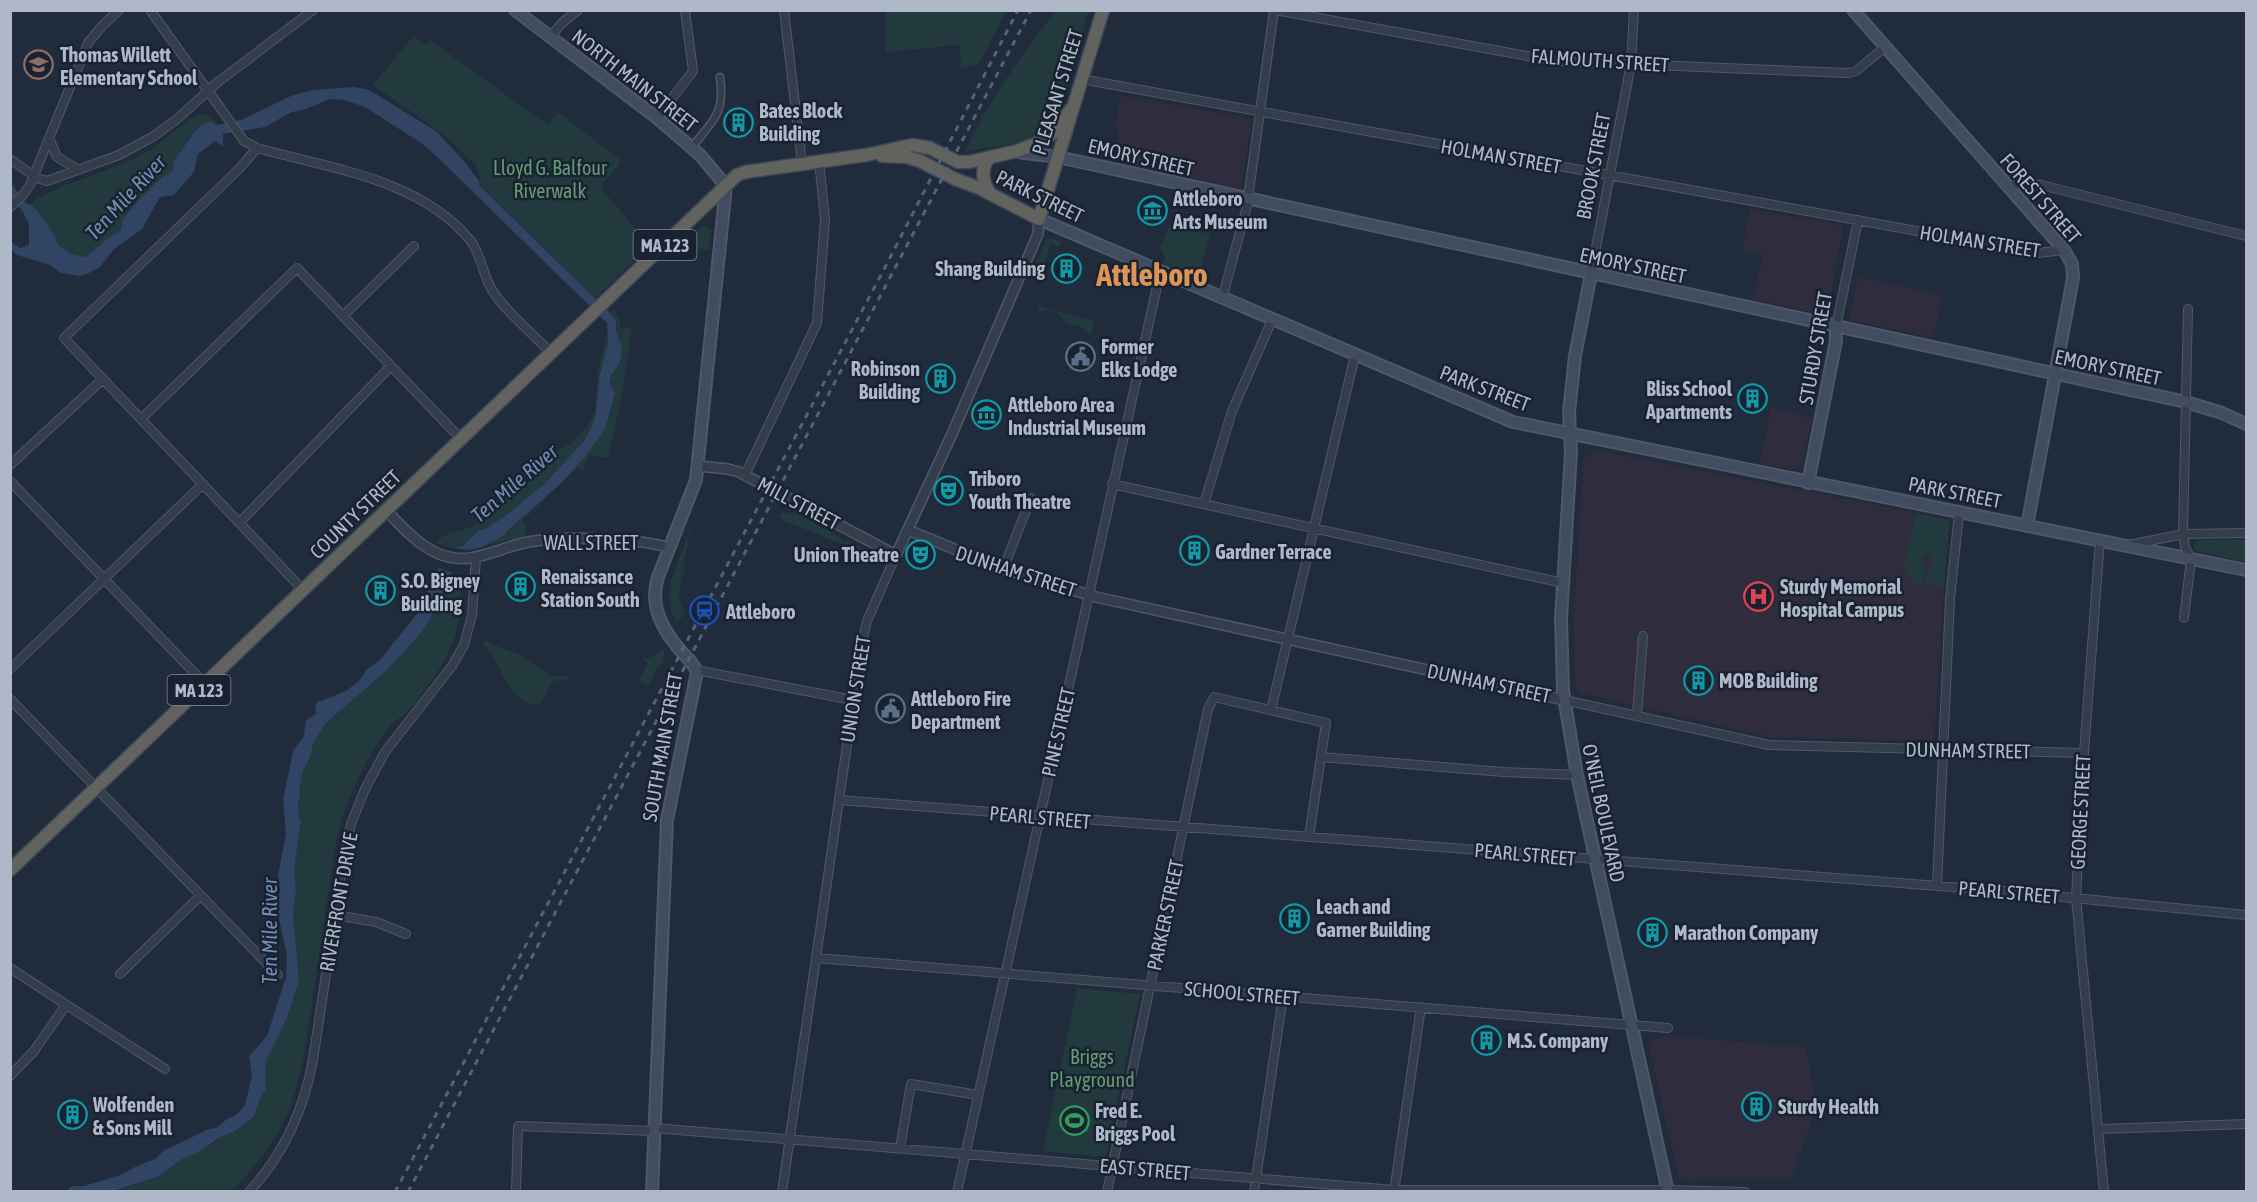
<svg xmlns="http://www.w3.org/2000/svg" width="2257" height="1202" font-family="'Asap Condensed',sans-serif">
  <rect width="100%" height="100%" fill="#202b3c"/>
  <path fill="#2f2c3d" d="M1121,95L1252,119L1241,189L1116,161L1119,147L1116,146L1119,128L1115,127Z
    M1750,209L1841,225L1843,230L1827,314L1824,315L1753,300L1763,255L1742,251Z
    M1858,277L1942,295L1934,338L1849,320Z
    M1771,407L1812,419L1803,463L1796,470L1760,464Z
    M1596,450L1949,519L1934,741L1769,737L1579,693L1575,686V678L1574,616L1583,460Z
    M1667,1036L1806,1047L1816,1107L1791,1179L1686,1180L1678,1175L1649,1046L1654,1039Z"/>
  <path fill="#22393d" d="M885,11V10L1007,11L978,65L961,68L960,45L886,52Z
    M1056,11H1089C1082,33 1060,119 1045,131C1030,143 985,148 965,152C988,101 1022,54 1056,11Z
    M413,36L426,45L430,40L548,125L558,112L619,159L620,164L602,184L603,191L650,245L595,298L478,183L481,180L475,164L448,138L373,85Z
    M202,114L212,117L218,125C213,123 209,122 204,124C193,129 173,159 173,171C162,177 125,211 122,222C121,225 121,228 120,231L104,241L90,255L78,257L58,245C51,228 43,214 28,204C65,180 111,173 150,150C165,142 188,116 202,114Z
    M1170,224L1210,234L1200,270L1206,274L1202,282L1163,264L1165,257L1160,248Z
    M706,226L711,231L709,250L684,247L682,254L677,255L675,251L702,227Z
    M1051,238L1062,242L1058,247L1051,244L1041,274L1044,276L1042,280L1030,275L1047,239Z
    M1039,306L1091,320L1094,325L1090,335L1081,327L1067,323L1057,313L1047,310L1038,312Z
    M613,309L619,317L621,329L632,328L622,396L608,458L588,455L585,467L582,470L578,467L522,521L526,525V536L489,545L498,538L505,535L508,530L559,485L585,457L602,433L612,400L611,376L617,366L616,322L610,313Z
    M607,333L608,343L600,374L598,404L595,418L585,440L546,482L508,514L485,529L479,530L460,547L453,549L437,543C442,531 462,533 473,525C505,503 532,475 561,448L565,444L569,446L586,428L595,411L598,370Z
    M793,511L840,537L843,542L848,540L880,559L784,521L779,516L782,512L792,514Z
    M1916,513L1950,521L1944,584L1940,589L1939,586L1925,584L1928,567L1933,563L1929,555H1925L1921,560L1925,566L1922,586L1914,585L1904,568Z
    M692,525L683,565L686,566C680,583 675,597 685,613L677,624L669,606L672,603L669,599L671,580Z
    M2198,540H2246V562L2195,551L2193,545Z
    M457,570C461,578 461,588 461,597C462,643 435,680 406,713C401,718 394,720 389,727C370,752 355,781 345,811C335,838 332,867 328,896C322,936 316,977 310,1017C305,1048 301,1080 289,1110C276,1141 255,1168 232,1191L113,1192L152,1179L182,1159L216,1142L222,1136L234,1132L254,1116L262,1093L266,1088L265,1071L267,1059L287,1018L299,980L293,914L296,890L294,871L301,820H299L298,802L300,799L299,792L303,771L310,757L313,744L326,723L386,671L416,639L429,621L449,579Z
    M485,641L522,656L551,676H569L570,679L562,680V682L553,680L540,705C504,704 504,662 483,644Z
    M665,648L662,664L658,665L649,686L639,680L648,663L642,658L645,656L647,659Z
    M1077,988L1140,994L1106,1157L1043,1151Z"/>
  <path fill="#314463" d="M353,87L366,89L374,93L436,131L464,161L480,182L478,184L611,314L616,322V330L622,349L620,362L611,376L610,383L615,393L605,429L585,457L559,485L508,530L505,535L483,547L452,574L429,621L416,639L386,671L326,723L313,744L310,757L303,771L299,792L300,799L298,802L299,819H301L294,871L296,890L293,914L299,980L287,1018L267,1059L265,1071L266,1091L262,1093L254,1116L250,1120L234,1132L222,1136L197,1153L182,1159L157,1177L113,1191H66L72,1186H84L118,1176L137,1166L155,1159L163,1151L209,1129L216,1128L227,1119L236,1115L245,1105L252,1076L249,1056L267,1036L286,977L287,955L277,910L280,890L278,875L286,834L283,800L293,751L304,736L306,720L316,714L315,705L318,702L346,691L360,680L367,669L379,661L417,614L438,570L453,549L462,546L479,530L485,529L508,514L546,482L585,440L595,418L600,374L608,343L607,323L433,153L421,143L365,107L344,100L330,99L303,110L292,112L265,127L223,134V146L215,141L198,154L194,172L174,195L160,197L142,229L113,250L100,267L89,273L80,276L61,273L50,265L17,255L11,250V242L20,248L29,245V224L23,212L11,197L10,182L27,204L32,205C44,219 52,228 58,245L74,255L86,257L104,241L120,231C122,227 121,222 124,218C132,207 162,174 173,171V163L182,149L195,131L202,125L210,122L217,125L241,120L293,95L312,90Z
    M1066,1110L1072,1111L1077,1116H1079V1114H1089L1088,1132H1078L1079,1121L1070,1126L1061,1123V1114Z"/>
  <path fill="#202b3c" d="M487,546L454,576L450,572L437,567L451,548L469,550Z"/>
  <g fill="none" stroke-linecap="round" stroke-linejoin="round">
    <defs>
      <path id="pedestrian" d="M692,147C714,119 725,114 720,77"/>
      <path id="minor" d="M150,10L244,141L257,148C329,168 420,179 470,240C482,255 482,274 492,290C505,311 534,335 551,353
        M784,10L802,163
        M1275,10L1555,61L1848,73L1856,71L1885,47
        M550,37L562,23L578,10
        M1081,79L2038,253L2064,250
        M657,118L693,71L685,10
        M49,138L57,157L79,170
        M257,148L239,169L64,338L303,590
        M10,159L37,178L47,181L119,155L154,136L177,119L218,82L313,10
        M2008,186L2023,183L2041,185L2246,236
        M10,207L23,195L30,185L88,43L102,26L119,10
        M1591,274L1631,64L1634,10
        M1222,299L1247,206L1274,10
        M343,316L414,246
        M1836,327L1858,220
        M141,419L297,268L461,439
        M10,465L103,379
        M745,475L817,323L825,220L819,161
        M10,481L205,684
        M1112,484L1563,583
        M1204,504L1232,411L1272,320
        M239,523L391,366
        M2100,540L2083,766L2076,898L2104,1192
        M2129,545L2183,534L2246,533
        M1003,569L1031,498
        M2184,618L2191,559L2185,547L2183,534L2188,309
        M10,669L203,484
        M696,670L853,700
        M10,699L278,975
        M1564,700L1769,745L2084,753
        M1271,710L1355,355
        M1637,716L1643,636
        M1321,757L1503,772L1577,775
        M839,800L2003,891L2246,915
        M1937,886L1950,599L1959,513
        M335,915L376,922L406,934
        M816,958L1668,1028
        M10,968L165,1069
        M120,974L200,896
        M10,1076L34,1051L66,1005
        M654,1128L1394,1190H1668L1745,1192
        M2100,1129L2246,1124
        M900,1148L911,1084L978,1095
        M249,1192C284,1154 304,1110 313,1060L343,862L351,824L365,789L385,752L452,666L464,645L472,615L476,558
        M516,1192L518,1126L654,1131
        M782,1192L862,642L867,621L896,555
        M957,1192L1160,273
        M1107,1192L1208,709L1214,697L1326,723L1309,837
        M1254,1192L1283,996
        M1394,1192L1421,1007"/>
      <path id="tertiary" d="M698,466L728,469L739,472L896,555L952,434L1038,234L1039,219
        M386,510C402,527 418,545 439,554C471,567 497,548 528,542C564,536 635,537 670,548
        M908,530L1003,569L1096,597L1564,700"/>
      <path id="secondary" d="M515,10L657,118L700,155L726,186L696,480L658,577C649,605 662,629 680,650C686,657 694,663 697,672L667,820L652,1192
        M1853,10L2064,250L2072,264L2073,278L2027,526
        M1017,152L1058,157L2186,402L2222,413L2246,424
        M1039,219L1513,422L2246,570
        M1591,274L1575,356L1569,412L1571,453L1561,618L1563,691L1577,775L1668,1192
        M1808,483L1836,341V327"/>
      <path id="trunk" d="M882,156L907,157L920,161L955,179L979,188L1039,219L1103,10
        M990,157C980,168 982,183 991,194
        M10,870L737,175L745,172L866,155L912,145L930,148L958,162H969L1017,151L1040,142L1053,133L1071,109"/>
    </defs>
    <use href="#pedestrian" stroke="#4f5867" stroke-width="9"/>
    <use href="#minor" stroke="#4f5867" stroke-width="10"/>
    <use href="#tertiary" stroke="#4f5867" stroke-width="12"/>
    <use href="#secondary" stroke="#4f5867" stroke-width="14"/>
    <use href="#trunk" stroke="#3f4857" stroke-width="15"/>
    <use href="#pedestrian" stroke="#343d4c" stroke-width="6"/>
    <use href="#minor" stroke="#343d4c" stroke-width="8"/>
    <use href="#tertiary" stroke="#343d4c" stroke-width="9"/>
    <use href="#secondary" stroke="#424c60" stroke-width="10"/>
    <use href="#trunk" stroke="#62625e" stroke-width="12"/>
    <path stroke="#556174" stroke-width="3" stroke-dasharray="6 6" stroke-linecap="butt" d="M395,1192L881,275L1018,10
      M408,1192L1031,10"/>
  </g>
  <defs>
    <symbol id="school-ring" viewBox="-11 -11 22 22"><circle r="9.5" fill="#192231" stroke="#8d6e63" stroke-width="1.5"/><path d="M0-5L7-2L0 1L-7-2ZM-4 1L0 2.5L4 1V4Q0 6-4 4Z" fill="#8d6e63"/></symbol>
    <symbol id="building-ring" viewBox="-11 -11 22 22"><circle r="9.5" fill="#192231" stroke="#0f9aa8" stroke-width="1.5"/><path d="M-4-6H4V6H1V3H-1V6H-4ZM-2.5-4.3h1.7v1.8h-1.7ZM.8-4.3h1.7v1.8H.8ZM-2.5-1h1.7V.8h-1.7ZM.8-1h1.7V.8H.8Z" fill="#0f9aa8"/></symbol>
    <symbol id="museum-ring" viewBox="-11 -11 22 22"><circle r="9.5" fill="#192231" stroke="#0f9aa8" stroke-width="1.5"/><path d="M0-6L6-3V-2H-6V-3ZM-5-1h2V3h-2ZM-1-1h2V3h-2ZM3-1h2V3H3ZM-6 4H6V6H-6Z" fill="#0f9aa8"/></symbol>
    <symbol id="civic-ring" viewBox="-11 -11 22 22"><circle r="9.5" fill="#192231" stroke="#5c6f8a" stroke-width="1.5"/><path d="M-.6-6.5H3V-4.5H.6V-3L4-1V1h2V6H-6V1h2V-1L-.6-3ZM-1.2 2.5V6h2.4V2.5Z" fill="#5c6f8a"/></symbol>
    <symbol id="theatre-ring" viewBox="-11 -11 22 22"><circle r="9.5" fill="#192231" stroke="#0f9aa8" stroke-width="1.5"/><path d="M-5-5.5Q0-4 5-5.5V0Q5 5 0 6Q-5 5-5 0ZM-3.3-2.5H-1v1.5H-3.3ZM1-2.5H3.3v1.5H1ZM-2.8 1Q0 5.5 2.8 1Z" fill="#0f9aa8"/></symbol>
    <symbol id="hospital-ring" viewBox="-11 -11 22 22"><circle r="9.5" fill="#192231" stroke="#e0444e" stroke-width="1.5"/><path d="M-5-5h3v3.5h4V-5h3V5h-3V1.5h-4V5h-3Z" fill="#e0444e"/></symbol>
    <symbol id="station-ring" viewBox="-11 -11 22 22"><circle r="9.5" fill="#192231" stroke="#1a4fb4" stroke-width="1.5"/><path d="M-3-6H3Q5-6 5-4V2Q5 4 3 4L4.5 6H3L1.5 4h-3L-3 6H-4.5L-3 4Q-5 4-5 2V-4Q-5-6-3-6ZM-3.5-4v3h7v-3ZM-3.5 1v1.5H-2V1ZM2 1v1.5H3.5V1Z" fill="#1a4fb4"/></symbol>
    <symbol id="stadium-ring" viewBox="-11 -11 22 22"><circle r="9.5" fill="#192231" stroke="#2e9e5b" stroke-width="1.5"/><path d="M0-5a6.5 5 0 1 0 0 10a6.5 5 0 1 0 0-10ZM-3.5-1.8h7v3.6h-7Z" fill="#2e9e5b"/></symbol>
  </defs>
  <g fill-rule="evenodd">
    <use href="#school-ring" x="22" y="48" width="33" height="33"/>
    <use href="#building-ring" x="722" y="106" width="33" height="33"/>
    <use href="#museum-ring" x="1136" y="194" width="33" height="33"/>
    <use href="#building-ring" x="1050" y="252" width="33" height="33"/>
    <use href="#civic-ring" x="1064" y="340" width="33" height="33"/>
    <use href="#building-ring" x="924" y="362" width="33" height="33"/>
    <use href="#building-ring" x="1736" y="382" width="33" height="33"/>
    <use href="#museum-ring" x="970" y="398" width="33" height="33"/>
    <use href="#theatre-ring" x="932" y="474" width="33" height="33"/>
    <use href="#building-ring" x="1178" y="534" width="33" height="33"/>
    <use href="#theatre-ring" x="904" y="538" width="33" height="33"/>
    <use href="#building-ring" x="504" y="570" width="33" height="33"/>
    <use href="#building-ring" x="364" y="574" width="33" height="33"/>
    <use href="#hospital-ring" x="1742" y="580" width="33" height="33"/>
    <use href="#station-ring" x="688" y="594" width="33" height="33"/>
    <use href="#building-ring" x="1682" y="664" width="33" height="33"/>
    <use href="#civic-ring" x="874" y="692" width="33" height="33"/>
    <use href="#building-ring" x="1278" y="902" width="33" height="33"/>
    <use href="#building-ring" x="1636" y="916" width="33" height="33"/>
    <use href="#building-ring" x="1470" y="1024" width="33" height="33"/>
    <use href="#building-ring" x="1740" y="1090" width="33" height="33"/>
    <use href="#building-ring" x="56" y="1098" width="33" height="33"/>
    <use href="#stadium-ring" x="1058" y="1104" width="33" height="33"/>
  </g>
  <g text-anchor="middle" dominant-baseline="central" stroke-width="5" stroke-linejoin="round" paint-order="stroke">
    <g fill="#192231" stroke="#828b9b" stroke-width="1.5">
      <rect x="633.5" y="230" width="63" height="30" rx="4.5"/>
      <rect x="167.5" y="675" width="63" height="30" rx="4.5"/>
    </g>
    <g font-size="18" font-weight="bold" fill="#afb8c8">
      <text x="665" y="245">MA 123</text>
      <text x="199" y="690">MA 123</text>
    </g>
    <g font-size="20" font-weight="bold" fill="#afb8c8" stroke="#192231" text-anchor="start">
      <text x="60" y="54">Thomas Willett<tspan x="60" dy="23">Elementary School</tspan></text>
      <text x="759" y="110">Bates Block<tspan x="759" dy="23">Building</tspan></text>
      <text x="1173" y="198">Attleboro<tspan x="1173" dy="23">Arts Museum</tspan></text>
      <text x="1045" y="268" text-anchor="end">Shang Building</text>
      <text x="1101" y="346">Former<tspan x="1101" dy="23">Elks Lodge</tspan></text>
      <text x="920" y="368" text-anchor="end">Robinson<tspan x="920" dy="23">Building</tspan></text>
      <text x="1732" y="388" text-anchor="end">Bliss School<tspan x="1732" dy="23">Apartments</tspan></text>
      <text x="1008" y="404">Attleboro Area<tspan x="1008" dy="23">Industrial Museum</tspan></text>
      <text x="969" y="478">Triboro<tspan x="969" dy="23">Youth Theatre</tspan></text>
      <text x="1215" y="551">Gardner Terrace</text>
      <text x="899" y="554" text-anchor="end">Union Theatre</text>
      <text x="541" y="576">Renaissance<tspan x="541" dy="23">Station South</tspan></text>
      <text x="401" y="580">S.O. Bigney<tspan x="401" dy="23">Building</tspan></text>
      <text x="1780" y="586">Sturdy Memorial<tspan x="1780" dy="23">Hospital Campus</tspan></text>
      <text x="726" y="611">Attleboro</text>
      <text x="1719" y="680">MOB Building</text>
      <text x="911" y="698">Attleboro Fire<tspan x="911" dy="23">Department</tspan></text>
      <text x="1316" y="906">Leach and<tspan x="1316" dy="23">Garner Building</tspan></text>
      <text x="1674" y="932">Marathon Company</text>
      <text x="1507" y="1040">M.S. Company</text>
      <text x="93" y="1104">Wolfenden<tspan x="93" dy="23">&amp; Sons Mill</tspan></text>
      <text x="1778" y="1106">Sturdy Health</text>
      <text x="1095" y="1110">Fred E.<tspan x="1095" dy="23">Briggs Pool</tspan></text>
    </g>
    <g font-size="20" fill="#afb8c8" stroke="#192231">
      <text transform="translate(1600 60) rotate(4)">FALMOUTH STREET</text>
      <text transform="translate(635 80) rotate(38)">NORTH MAIN STREET</text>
      <text transform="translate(1057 92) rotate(-73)">PLEASANT STREET</text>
      <text transform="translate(1501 156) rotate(10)">HOLMAN STREET</text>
      <text transform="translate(1141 157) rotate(13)">EMORY STREET</text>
      <text transform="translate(1593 166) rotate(-79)">BROOK STREET</text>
      <text transform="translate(1040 196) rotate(26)">PARK STREET</text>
      <text transform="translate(2041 198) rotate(49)">FOREST STREET</text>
      <text transform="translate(1980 241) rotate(9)">HOLMAN STREET</text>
      <text transform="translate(1633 265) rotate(12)">EMORY STREET</text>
      <text transform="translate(1815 348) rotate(-80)">STURDY STREET</text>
      <text transform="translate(2108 367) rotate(12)">EMORY STREET</text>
      <text transform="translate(1485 388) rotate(21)">PARK STREET</text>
      <text transform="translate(1955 492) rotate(11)">PARK STREET</text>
      <text transform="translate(799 503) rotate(28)">MILL STREET</text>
      <text transform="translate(355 514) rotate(-44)">COUNTY STREET</text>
      <text x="591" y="542">WALL STREET</text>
      <text transform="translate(1016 571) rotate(18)">DUNHAM STREET</text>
      <text transform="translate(1489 683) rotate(12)">DUNHAM STREET</text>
      <text transform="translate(855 689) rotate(-81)">UNION STREET</text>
      <text transform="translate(1058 732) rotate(-77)">PINE STREET</text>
      <text transform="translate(662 747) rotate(-80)">SOUTH MAIN STREET</text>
      <text transform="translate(1968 750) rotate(1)">DUNHAM STREET</text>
      <text transform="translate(2080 812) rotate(-87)">GEORGE STREET</text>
      <text transform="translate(1604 813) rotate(78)">O'NEIL BOULEVARD</text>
      <text transform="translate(1040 817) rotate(5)">PEARL STREET</text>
      <text transform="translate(1525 854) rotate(5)">PEARL STREET</text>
      <text transform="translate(2009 892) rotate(5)">PEARL STREET</text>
      <text transform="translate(338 902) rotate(-80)">RIVERFRONT DRIVE</text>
      <text transform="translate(1165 915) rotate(-78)">PARKER STREET</text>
      <text transform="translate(1242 993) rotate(5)">SCHOOL STREET</text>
      <text transform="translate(1145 1169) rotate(5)">EAST STREET</text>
    </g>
    <g font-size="20" fill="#649c72" stroke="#192231">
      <text x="550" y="167">Lloyd G. Balfour<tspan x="550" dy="23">Riverwalk</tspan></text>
      <text x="1092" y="1056">Briggs<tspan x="1092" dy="23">Playground</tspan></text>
    </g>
    <g font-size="21" font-style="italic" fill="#748db3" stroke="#192231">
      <text transform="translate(125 197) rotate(-47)">Ten Mile River</text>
      <text transform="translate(514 483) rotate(-41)">Ten Mile River</text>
      <text transform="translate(269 931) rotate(-90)">Ten Mile River</text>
    </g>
    <g font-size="32" font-weight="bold" fill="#dd9555" stroke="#192231">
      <text x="1152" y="274">Attleboro</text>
    </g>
  </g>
  <rect width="2257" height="1202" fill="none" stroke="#afb8c8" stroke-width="24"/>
</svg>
